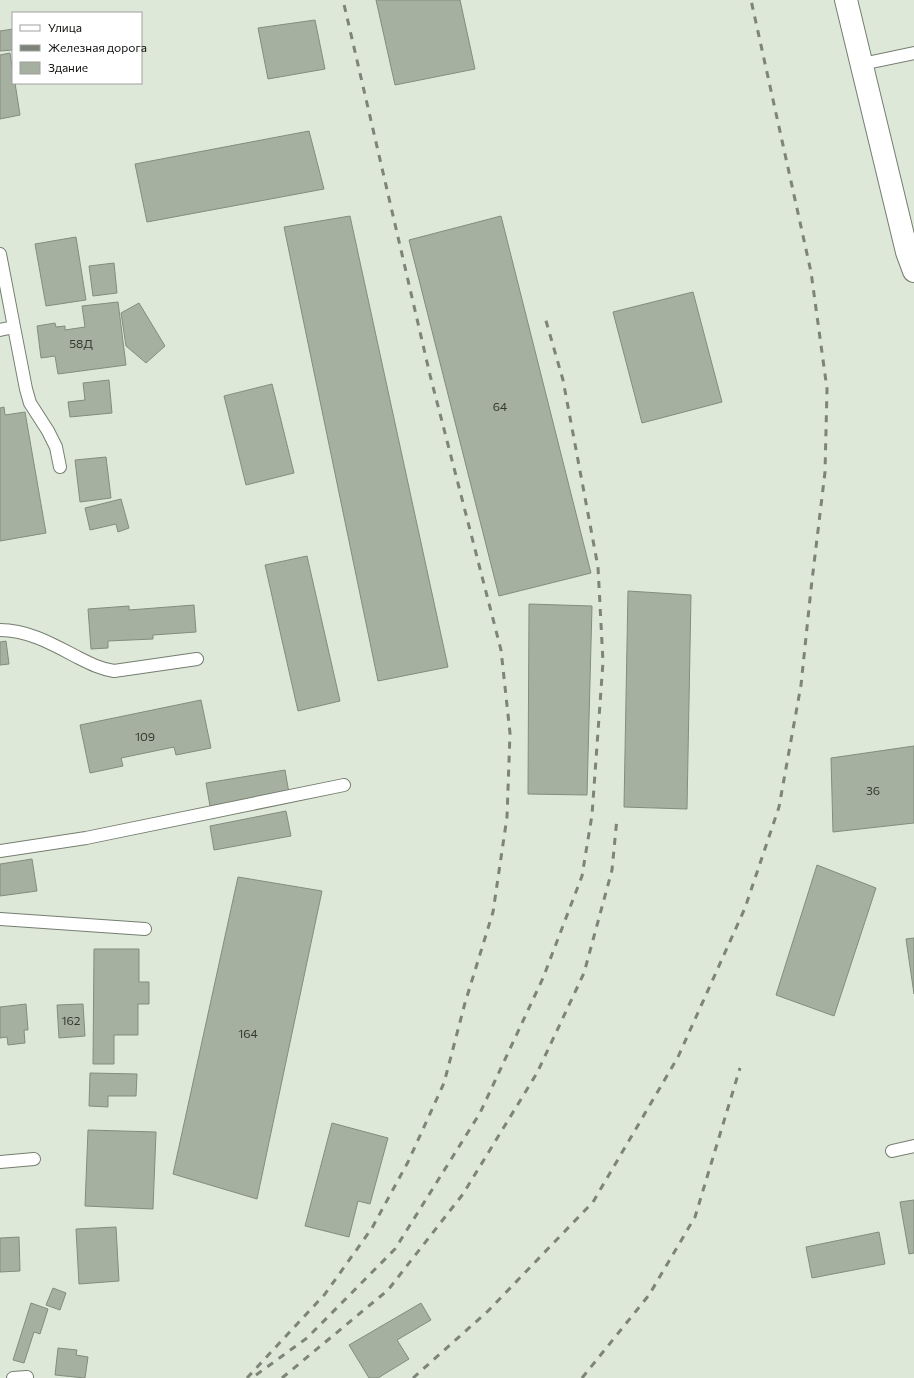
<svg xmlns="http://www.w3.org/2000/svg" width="914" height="1378" font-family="Commissioner,sans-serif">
  <rect width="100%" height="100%" fill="#dde8d8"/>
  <path fill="#a6b0a0" stroke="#838d7e" d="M376,0H460L475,69L395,85Z
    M315,20L325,69L268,79L258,28Z
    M13,29V50L0,51V31Z
    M10,53L13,73V83H15L20,115L0,119V55Z
    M309,131L324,189L147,222L135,164Z
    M350,216L448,667L378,681L284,227Z
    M501,216L591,573L499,596L409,240Z
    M76,237L86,300L46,306L35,244Z
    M114,263L117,293L93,296L89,266Z
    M693,292L722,402L642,423L613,312Z
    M118,302L126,365L58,374L55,356L41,358L37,326L55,323L56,327L65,326V330L85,327L82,306Z
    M139,303L165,346L146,363L126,346L121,313Z
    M109,380L112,413L70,417L68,402L85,400L83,383Z
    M272,384L294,473L246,485L224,396Z
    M4,407L5,415L25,412L46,533L0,541V408Z
    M106,457L111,498L80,502L75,460Z
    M121,499L129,528L118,532L116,524L90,530L85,508Z
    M307,556L340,701L298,711L265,565Z
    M628,591L691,595L687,809L624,807Z
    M529,604L592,606L587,795L528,794Z
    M194,605L196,632L153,635V639L108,641V648L91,649L88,609L129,606V610Z
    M6,641L9,664L0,665V642Z
    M201,700L211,748L176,755L174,747L121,758L123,766L90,773L80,725Z
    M914,746V823L833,832L831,758Z
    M285,770L289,793L210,806L206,783Z
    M286,811L291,836L214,850L210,826Z
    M32,859L37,891L0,896V864Z
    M817,865L876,888L834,1016L776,995Z
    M238,877L322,891L257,1199L173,1174Z
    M914,938V994L906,939Z
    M94,949H139V982H149V1004H138V1035H114V1064H93Z
    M26,1004L28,1030H24L25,1043L8,1045L7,1037L0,1038V1007Z
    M83,1004L85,1036L59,1038L57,1005Z
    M90,1073L137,1074L136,1096H108V1107L89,1106Z
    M332,1123L388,1138L370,1204L358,1201L349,1237L305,1226Z
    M88,1130L156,1132L153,1209L85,1206Z
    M914,1200V1253L909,1254L900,1202Z
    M116,1227L119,1281L79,1284L76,1229Z
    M879,1232L885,1264L812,1278L806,1247Z
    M19,1237L20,1271L0,1272V1238Z
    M53,1288L66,1293L60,1310L46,1305Z
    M31,1303L48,1309L40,1334L34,1332L24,1363L13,1360Z
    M421,1303L431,1320L397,1340L409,1359L378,1378H369L349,1345Z
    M58,1348L77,1350L76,1355L88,1357L85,1378L55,1375Z"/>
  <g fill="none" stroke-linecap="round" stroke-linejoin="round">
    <defs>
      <path id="lane" d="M862,64L914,53
        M0,254L14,327L0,330
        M14,327L26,389L30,403L48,431L56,447L60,467
        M0,630C29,630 54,645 79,658C91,664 101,669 114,671L197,659
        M0,851L86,838L344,785
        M0,919L145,929
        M892,1151L914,1146
        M0,1162L34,1159
        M13,1378L27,1377"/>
      <path id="secondary" d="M846,0L907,252L914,271"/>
    </defs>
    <use href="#lane" stroke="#757e70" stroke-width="14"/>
    <use href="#secondary" stroke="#757e70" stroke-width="24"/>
    <use href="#lane" stroke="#fff" stroke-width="12"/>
    <use href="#secondary" stroke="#fff" stroke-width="22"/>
    <path stroke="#7d8479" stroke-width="3" stroke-dasharray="7 7" stroke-linecap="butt" d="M256,1375L307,1338L395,1249L480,1113L543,978L582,876L592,815L603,662L598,567L563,380L544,314
      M247,1378L325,1294L372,1228L408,1162L444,1083L465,1003L493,912L507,817L510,733L501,650L430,375L343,0
      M282,1378L388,1290L463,1194L537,1073L584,973L612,870L617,818
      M413,1378L488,1311L593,1202L678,1057L745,908L779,807L801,685L811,589L825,472L827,389L811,272L751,0
      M582,1378L649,1295L695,1217L740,1068"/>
  </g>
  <g text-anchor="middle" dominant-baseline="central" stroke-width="4" stroke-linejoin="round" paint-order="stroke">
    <g font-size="12" fill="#343931">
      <text x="81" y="343">58Д</text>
      <text x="500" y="406">64</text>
      <text x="145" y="736">109</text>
      <text x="873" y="790">36</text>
      <text x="71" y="1020">162</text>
      <text x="248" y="1033">164</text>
    </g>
  </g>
  <rect x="12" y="12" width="130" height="72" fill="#ffffff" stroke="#9fa09e"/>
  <rect x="20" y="25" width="20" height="6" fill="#ffffff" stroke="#9fa09e"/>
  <text x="48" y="32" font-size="12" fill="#0e110c">Улица</text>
  <rect x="20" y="45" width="20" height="6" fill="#7d8479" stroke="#9fa09e"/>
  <text x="48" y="52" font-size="12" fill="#0e110c">Железная дорога</text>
  <rect x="20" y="62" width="20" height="12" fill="#a6b0a0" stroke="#9fa09e"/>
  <text x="48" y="72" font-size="12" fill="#0e110c">Здание</text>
</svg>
